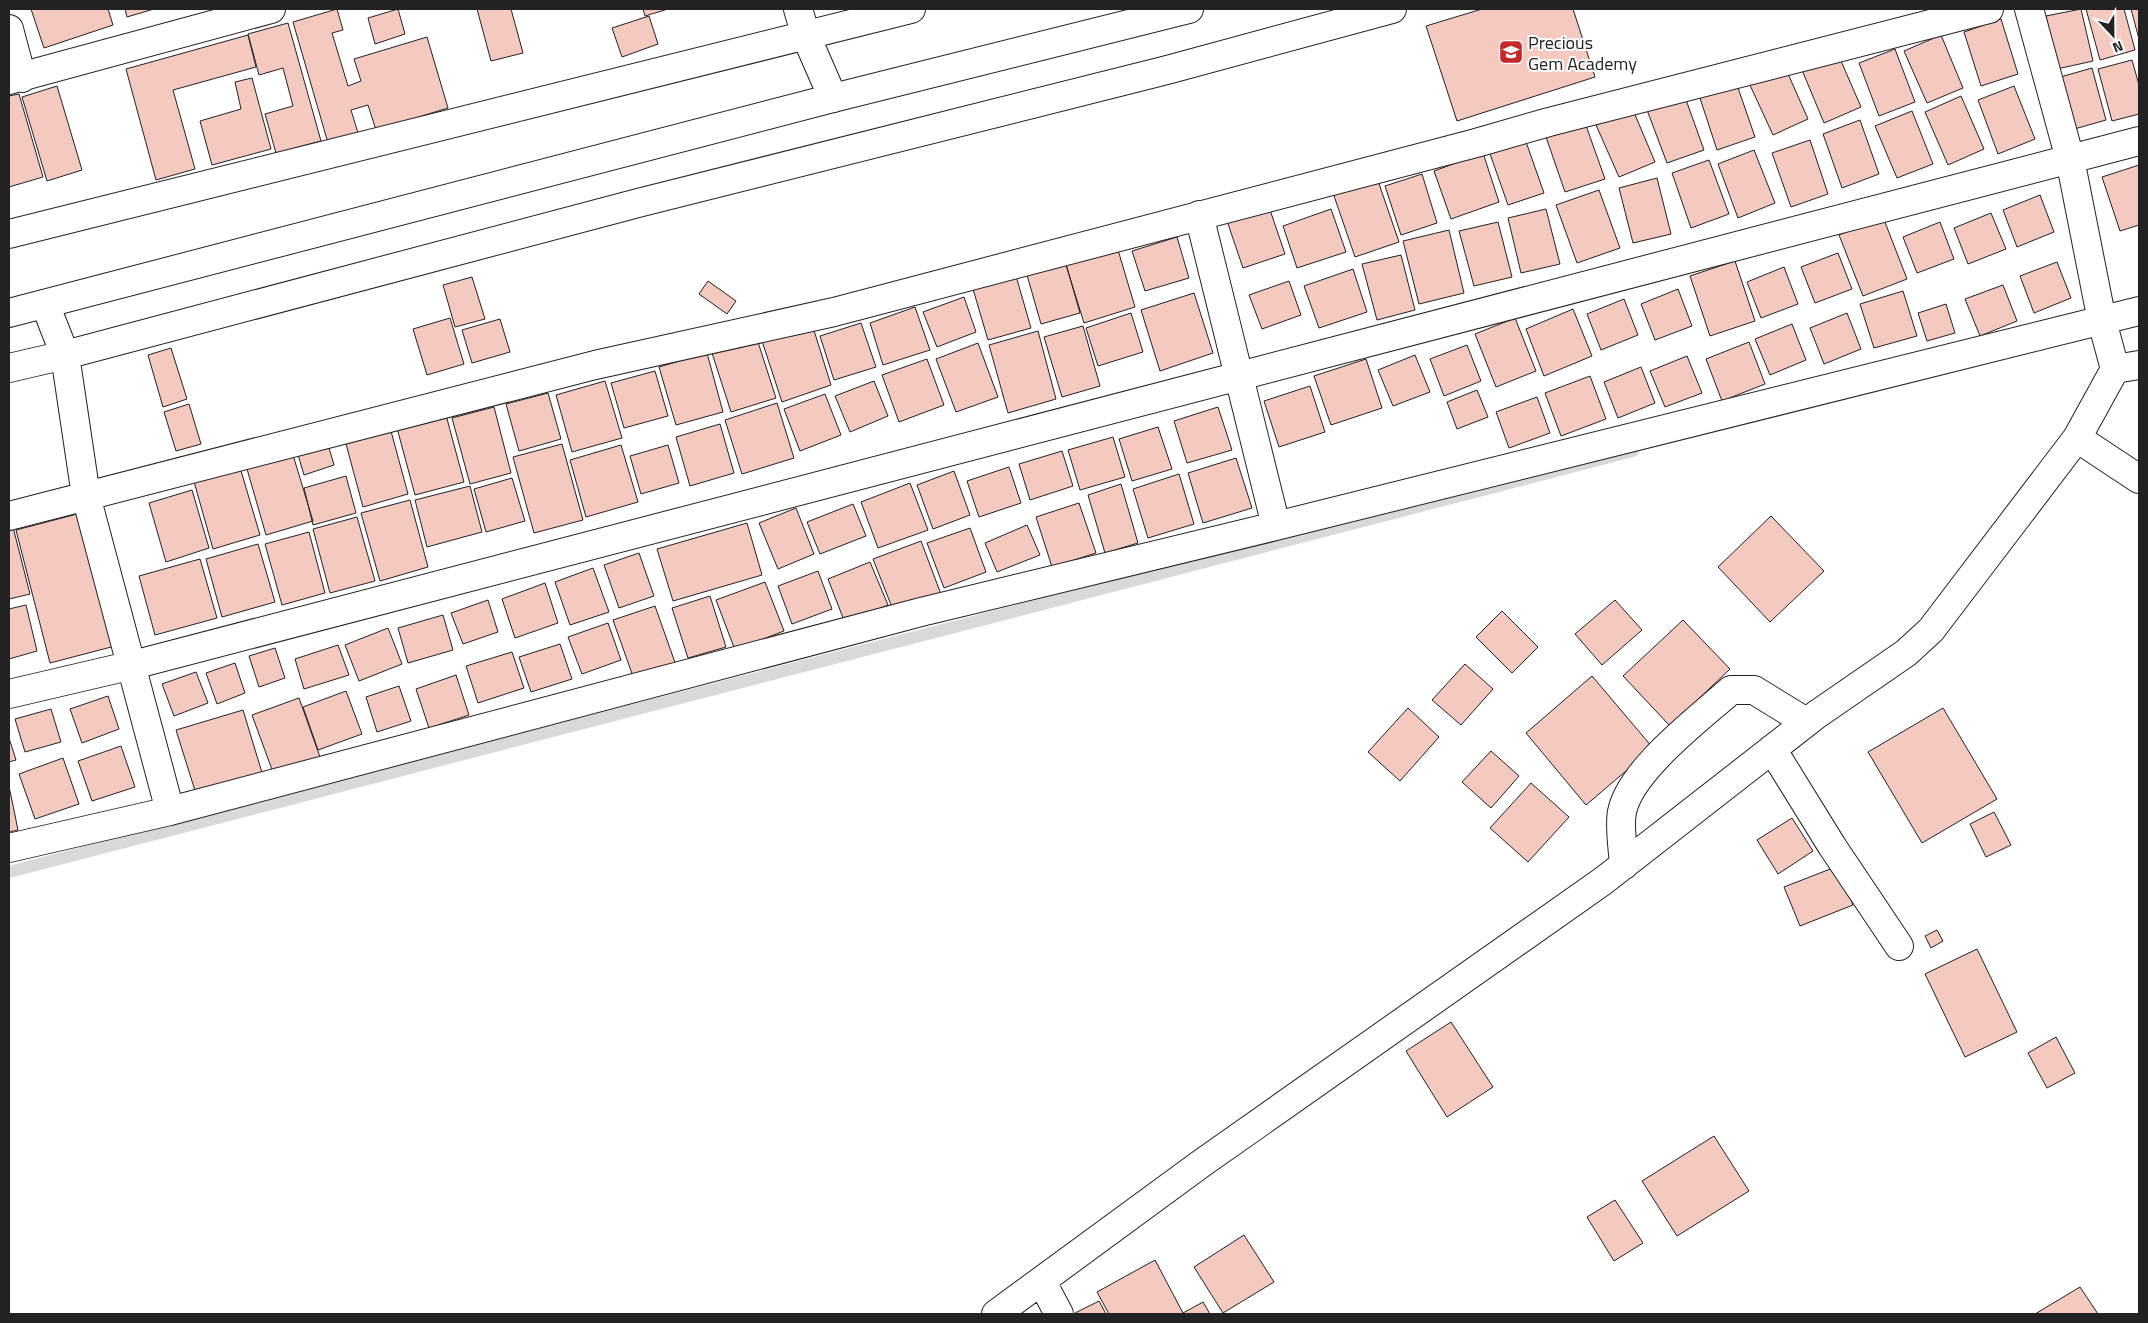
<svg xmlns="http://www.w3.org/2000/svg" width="2148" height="1323" font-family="'Titillium Web',sans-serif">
  <rect width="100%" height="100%" fill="#fff"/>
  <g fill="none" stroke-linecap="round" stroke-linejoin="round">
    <path stroke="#d9d9d9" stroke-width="12" d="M9,872L1633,451"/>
  </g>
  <path fill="#f3c9c0" stroke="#222" d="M31,9H108L113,25L44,48Z
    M125,9H154L127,17Z
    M337,9L343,30L332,33L348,86L361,81L354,59L427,37L448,108L376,130L368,105L351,110L358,133L328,143L293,22Z
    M398,9L405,34L375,44L368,18Z
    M477,9H511L523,53L491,61Z
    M643,9H668L645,16Z
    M1482,9H1573L1595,77L1457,121L1426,26Z
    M2081,9L2093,61L2057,69L2046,16Z
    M2086,9H2124L2135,50L2100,60Z
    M2131,9H2139V39Z
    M649,16L658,44L622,57L612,28Z
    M2001,19L2018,74L1981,86L1964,32Z
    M288,23L321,141L276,153L265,114L293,106L283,68L259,75L248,34Z
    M248,35L256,67L173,90L195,169L156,180L126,69Z
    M1941,35L1963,88L1927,103L1904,51Z
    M1895,49L1915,102L1879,116L1859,63Z
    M1838,54L1861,107L1824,123L1802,70Z
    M2132,60L2139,85V114L2112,121L2098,69Z
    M1785,67L1808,119L1773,135L1749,83Z
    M2092,68L2106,120L2071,130L2057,78Z
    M252,78L271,149L212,165L200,121L241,109L235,82Z
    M1736,82L1755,137L1717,150L1699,95Z
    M57,86L82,170L47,181L22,97Z
    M2014,86L2035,139L1998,154L1978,100Z
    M19,94L43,177L9,187V96Z
    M1961,96L1984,149L1948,165L1925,112Z
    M1685,97L1704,150L1667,163L1647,110Z
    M1633,110L1655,162L1619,177L1596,125Z
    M1912,111L1933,164L1897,178L1875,126Z
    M1584,120L1605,179L1565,192L1545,134Z
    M1860,120L1879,174L1842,188L1823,134Z
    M1525,139L1544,193L1508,205L1489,151Z
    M1810,140L1828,194L1791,207L1772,153Z
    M1754,150L1775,203L1738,218L1718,164Z
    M1483,153L1499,202L1451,219L1434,171Z
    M1709,160L1729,214L1691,228L1672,173Z
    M2139,165V225L2120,231L2102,177Z
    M1422,174L1437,223L1401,235L1385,186Z
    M1376,175L1399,242L1355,257L1332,190Z
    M1657,178L1671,234L1633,243L1619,188Z
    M1599,190L1620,248L1577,263L1556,205Z
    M2040,195L2054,232L2017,247L2003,210Z
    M1268,204L1285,254L1243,268L1226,218Z
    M1331,209L1346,252L1297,268L1283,226Z
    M1546,209L1560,264L1521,273L1508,218Z
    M1991,213L2006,249L1968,264L1954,228Z
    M1883,217L1907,279L1863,296L1839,235Z
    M1498,222L1512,277L1474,286L1459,231Z
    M1940,222L1954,259L1917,273L1903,237Z
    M1449,230L1464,293L1419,304L1403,241Z
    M1177,237L1189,278L1145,291L1132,251Z
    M1118,250L1135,307L1084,323L1066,265Z
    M1838,253L1852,289L1815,303L1801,267Z
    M1401,255L1415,310L1377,320L1362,264Z
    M1064,257L1080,313L1041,324L1025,268Z
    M1735,261L1755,321L1710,336L1690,276Z
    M2057,262L2071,298L2034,313L2020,276Z
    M1784,267L1798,304L1761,318L1747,282Z
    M1353,269L1367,312L1319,328L1304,286Z
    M1016,276L1031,328L988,340L973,289Z
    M472,277L485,319L455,327L443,285Z
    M708,281L736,301L727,314L699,294Z
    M1289,281L1301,315L1262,329L1249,295Z
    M2003,285L2017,321L1980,336L1965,299Z
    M1678,289L1692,326L1655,340L1641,304Z
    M1903,291L1917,336L1874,348L1860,304Z
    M1194,293L1213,353L1160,371L1141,310Z
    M964,297L976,332L937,347L923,312Z
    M1624,299L1638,335L1601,350L1587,314Z
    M1946,304L1955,333L1927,341L1918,313Z
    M915,307L930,350L883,365L870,323Z
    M1573,309L1592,356L1544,376L1526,329Z
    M1131,313L1143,352L1098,366L1086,328Z
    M1847,313L1861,349L1824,364L1810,328Z
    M450,318L464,364L427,375L413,329Z
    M1515,318L1536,371L1496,387L1475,334Z
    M500,319L510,352L472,363L462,330Z
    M861,323L876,367L834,380L820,336Z
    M812,324L831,385L782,402L762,341Z
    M1792,324L1806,360L1770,375L1755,339Z
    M1083,326L1100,386L1062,397L1044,337Z
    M1038,331L1056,399L1008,413L989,345Z
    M757,339L776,398L731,412L712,353Z
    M1749,342L1765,384L1722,401L1706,359Z
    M978,343L998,397L956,412L936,359Z
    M1467,345L1481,381L1444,396L1430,359Z
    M171,348L187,399L163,407L148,355Z
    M707,353L723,412L676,425L659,367Z
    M1415,355L1430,392L1393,406L1378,370Z
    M1687,356L1702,393L1665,407L1650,371Z
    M927,359L944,405L899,422L882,375Z
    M1366,359L1382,408L1331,425L1314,376Z
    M1641,367L1655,403L1618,418L1604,382Z
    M655,371L668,416L624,428L611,383Z
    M1590,376L1606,419L1561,436L1545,393Z
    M605,381L622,438L572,452L556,395Z
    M874,381L888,416L850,432L835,396Z
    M1310,386L1325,432L1279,447L1264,401Z
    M1477,390L1488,417L1457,429L1447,402Z
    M548,393L561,439L519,451L506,404Z
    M825,394L841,435L800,451L784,409Z
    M1537,397L1550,433L1509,448L1496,412Z
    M777,403L794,458L742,474L725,420Z
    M189,404L201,444L176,451L164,412Z
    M494,407L511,473L470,484L452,418Z
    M1218,407L1232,450L1187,463L1174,421Z
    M446,415L464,482L415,495L397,428Z
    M720,424L734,473L690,486L676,437Z
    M1158,427L1172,469L1132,481L1119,439Z
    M391,431L408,494L363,507L346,444Z
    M1113,437L1125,477L1080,490L1068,450Z
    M327,441L334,465L304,475L297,451Z
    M562,444L583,520L534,533L513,457Z
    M621,445L638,502L586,517L570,460Z
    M668,445L679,483L641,494L630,456Z
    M1062,451L1073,486L1030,500L1019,464Z
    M293,455L313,521L266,535L247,469Z
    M1236,458L1252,508L1203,523L1188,473Z
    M239,464L260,535L213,549L193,478Z
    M1009,467L1021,503L979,517L967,481Z
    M954,471L970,515L933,529L917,485Z
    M1179,474L1194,524L1148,538L1133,489Z
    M346,476L356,513L313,525L304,488Z
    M512,478L525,521L486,532L474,489Z
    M910,483L928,530L878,548L861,502Z
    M1121,484L1138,543L1105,553L1088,495Z
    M470,486L482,532L427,547L415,500Z
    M192,490L209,548L166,562L149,503Z
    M410,500L428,567L380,581L361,513Z
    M1079,503L1096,553L1052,567L1036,517Z
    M853,504L866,536L820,554L807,522Z
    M796,508L814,554L778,569L759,523Z
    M81,513L115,646L50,663L16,530Z
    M1771,516L1824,571L1770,622L1718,567Z
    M357,517L375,581L330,593L313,529Z
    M747,523L762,575L673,601L657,549Z
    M1027,525L1040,555L997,572L985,543Z
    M13,527L30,594L9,599V529Z
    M970,528L986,572L944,588L927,543Z
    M309,532L325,593L282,605L265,544Z
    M921,541L942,597L895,615L873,559Z
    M258,544L275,602L222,617L206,559Z
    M639,553L654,596L619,608L604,565Z
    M200,559L217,618L155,635L139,576Z
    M870,562L888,605L845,623L828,579Z
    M593,568L609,612L570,625L555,582Z
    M818,571L832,609L792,624L778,586Z
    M765,582L784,631L735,650L716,600Z
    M545,583L558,623L515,638L502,599Z
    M710,596L726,647L688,658L672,608Z
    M488,600L498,632L463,644L451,613Z
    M1615,600L1642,630L1602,665L1575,634Z
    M26,605L37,651L9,659V609Z
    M655,606L678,671L636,685L613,620Z
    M1502,611L1538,647L1512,673L1476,637Z
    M443,615L453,650L408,663L398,628Z
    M1683,620L1730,669L1670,726L1623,676Z
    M608,623L621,660L582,674L568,637Z
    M388,628L402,664L359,681L345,645Z
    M560,644L572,679L531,692L519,657Z
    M338,645L349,675L304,689L295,659Z
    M275,648L285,678L259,687L249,656Z
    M512,652L524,688L478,703L466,666Z
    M235,663L245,693L217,704L206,673Z
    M1465,664L1493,689L1461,725L1432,700Z
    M196,672L208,703L174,716L162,684Z
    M456,675L469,715L429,728L416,689Z
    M1592,676L1653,748L1586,805L1526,733Z
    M399,686L411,721L377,732L366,697Z
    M346,691L362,734L318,750L303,707Z
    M108,696L119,729L82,743L70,709Z
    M299,698L320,757L274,775L252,715Z
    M1408,708L1439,737L1400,781L1368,752Z
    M1943,708L1997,799L1922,843L1868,752Z
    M51,709L61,742L25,752L15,719Z
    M243,710L263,776L197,797L176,730Z
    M9,738L16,760L9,762Z
    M121,746L135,787L92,801L78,761Z
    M1491,751L1519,776L1491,808L1462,782Z
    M63,758L79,804L35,819L19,774Z
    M1531,783L1569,817L1528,862L1490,828Z
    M9,786L18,830L9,832Z
    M1994,812L2011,845L1986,857L1970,824Z
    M1792,818L1813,851L1778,874L1757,840Z
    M1838,866L1853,905L1800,926L1784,887Z
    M1937,930L1943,941L1931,948L1925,936Z
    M1977,949L2017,1032L1965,1057L1925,974Z
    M1451,1022L1493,1087L1447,1117L1406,1051Z
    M2056,1037L2075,1073L2047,1088L2028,1053Z
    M1714,1136L1749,1191L1677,1236L1642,1181Z
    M1615,1200L1643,1243L1614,1261L1587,1217Z
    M1244,1235L1274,1282L1223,1313L1194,1267Z
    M1155,1260L1183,1313L1203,1302L1210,1314H1109L1097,1292Z
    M2080,1287L2098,1314H2035Z
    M1099,1301L1106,1314H1075V1313Z"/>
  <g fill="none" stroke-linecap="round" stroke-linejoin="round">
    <defs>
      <path id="street" d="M798,9L806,36L833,98
        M9,29L22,78
        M9,80L271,9
        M1199,215L1276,526
        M9,234L911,9
        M45,304L65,355L86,496L170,811
        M9,368L65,355L638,203L1167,70L1392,9
        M2115,369L2139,365
        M2077,438L2139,479
        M9,516L595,365L834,312L1476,143L1549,122L1989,9
        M9,694L133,665L2139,141
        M1772,749L1832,846L1899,946
        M9,848L170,811L921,612L1276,526L2139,311
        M1624,865C1623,850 1619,826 1622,812C1630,770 1700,718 1731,690H1754L1806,722
        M1042,1282L1059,1314
        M996,1314L1202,1163L1603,881L1816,715L1906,653L1931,630L2077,438L2115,369L2102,321L2070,159L2029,9"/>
      <path id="secondary" d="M9,313L833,98L1189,9"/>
    </defs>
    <use href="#street" stroke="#222" stroke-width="30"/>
    <use href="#secondary" stroke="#222" stroke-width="30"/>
    <use href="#street" stroke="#fff" stroke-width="28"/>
    <use href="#secondary" stroke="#fff" stroke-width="28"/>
  </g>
  <defs>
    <symbol id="school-square" viewBox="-11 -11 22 22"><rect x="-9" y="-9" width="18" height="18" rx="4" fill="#c62828" stroke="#fff"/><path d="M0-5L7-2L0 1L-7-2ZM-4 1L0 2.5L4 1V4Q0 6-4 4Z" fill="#fff"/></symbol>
  </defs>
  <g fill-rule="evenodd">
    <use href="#school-square" x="1497" y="38" width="28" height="28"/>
  </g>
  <g text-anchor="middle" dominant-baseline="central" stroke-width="4" stroke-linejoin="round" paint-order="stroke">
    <g font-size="18" fill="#222" stroke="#fff" text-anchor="start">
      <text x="1528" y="42">Precious<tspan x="1528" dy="21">Gem Academy</tspan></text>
    </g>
  </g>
  <rect width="2148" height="1323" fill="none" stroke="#222222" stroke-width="20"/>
  <g transform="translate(2113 35) rotate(158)" stroke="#ffffff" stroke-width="4" paint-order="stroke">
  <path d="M0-4L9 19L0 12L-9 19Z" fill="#222222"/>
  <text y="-8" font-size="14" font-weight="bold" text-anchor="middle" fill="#222222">N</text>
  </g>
</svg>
